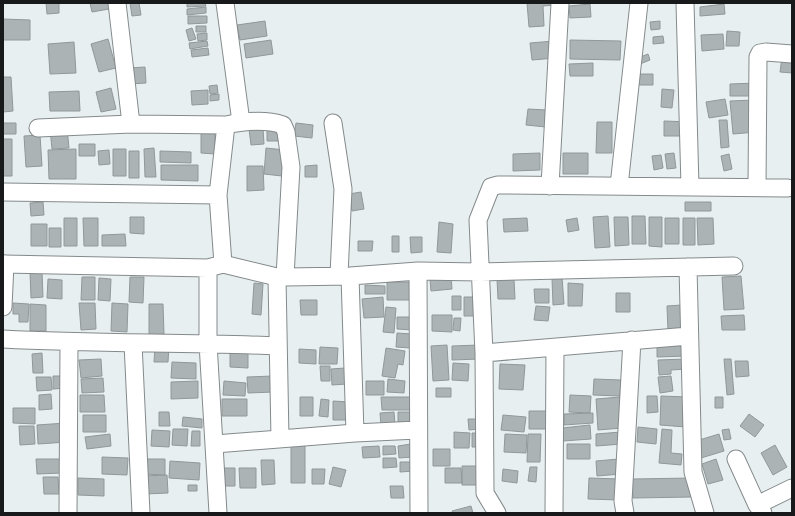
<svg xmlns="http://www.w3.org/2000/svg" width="795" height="516" font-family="'PT Sans Narrow',sans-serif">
  <rect width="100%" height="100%" fill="#e8eff0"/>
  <path fill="#acb3b4" stroke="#92989a" d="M46,3H59V13L47,14Z
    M90,3H108L109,9L92,12Z
    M130,3H139L141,15L132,16Z
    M187,3H205L206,6L187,7Z
    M527,3H556V5L543,6L544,26L529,27Z
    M590,4L591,17L570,18L569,6Z
    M724,4L725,14L700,16V7Z
    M206,7V13L187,15V9Z
    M188,16H207V23L188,24Z
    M3,19L30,20V40H3Z
    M265,21L267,36L240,40L237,25Z
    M660,21V29L651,30L650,22Z
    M196,26H206V32H196Z
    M192,28L196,39L189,41L186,30Z
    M727,31L740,32L739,46H726Z
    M207,33V40L198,41L197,34Z
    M723,34L724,49L702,51L701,35Z
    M663,36L664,43L653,44V37Z
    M108,39L116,68L99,72L91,44Z
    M271,40L273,54L246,58L244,44Z
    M570,40L621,41L620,60L570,59Z
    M207,41L208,46L190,49L189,43Z
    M554,41L556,58L532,60L530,43Z
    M74,42L76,73L50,74L48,44Z
    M208,48L209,55L192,57L191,50Z
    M648,54L650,60L640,64L638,58Z
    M782,57L792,58V73L780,72Z
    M593,63V76H570L569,64Z
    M145,67L146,83L129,84V68Z
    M638,74H653V85H638Z
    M3,77H11L13,111L3,112Z
    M756,83V96H730V84Z
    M217,85L218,93L210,94L209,86Z
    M111,88L116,109L101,112L96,92Z
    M662,89L674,90L672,108L661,107Z
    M208,90V104L192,105L191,91Z
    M79,91L80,111H50L49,92Z
    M219,94V100L210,101V95Z
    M725,99L728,115L709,118L706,102Z
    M754,100L757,132L733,134L730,101Z
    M528,109L547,110L546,127L526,125Z
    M719,120H727L729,147L721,148Z
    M664,121L691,122L690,136H664Z
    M597,122H612V153H596Z
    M3,123H16V134H3Z
    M296,123L313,125L312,138L294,136Z
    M67,128L69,148L52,149L50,129Z
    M263,128L264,144L251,145L249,129Z
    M201,129L215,130V154L201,153Z
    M267,129H278V141H267Z
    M40,135L42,166L26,167L24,136Z
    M3,139H12V176H3Z
    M79,144H95V156H79Z
    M154,148L156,177H145L144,149Z
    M266,148L285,150L282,176L264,174Z
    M76,149V179H49L48,150Z
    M113,149H126V176H113Z
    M109,150L110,164L99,165L98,151Z
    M129,151H139V178H129Z
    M160,151L191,152V163L160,162Z
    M540,153V170L513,171V154Z
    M563,153H588V174H563Z
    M674,153L676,168L667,169L665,154Z
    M729,154L732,169L724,171L721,156Z
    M661,155L663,168L654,170L652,156Z
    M161,165H198V181L161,180Z
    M317,165V177H305V166Z
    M247,166H263L264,190L247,191Z
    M361,192L364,209L352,211L349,194Z
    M43,202L44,215L31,216L30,203Z
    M685,202H711V211H685Z
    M608,216L610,247L595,248L593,217Z
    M632,216H645L646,244H632Z
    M130,217H144V234L130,233Z
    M614,217H628L629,245L615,246Z
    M649,217H662V247L649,246Z
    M64,218H77V246H64Z
    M83,218H98V246H84Z
    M527,218L528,231L504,232L503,219Z
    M577,218L579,230L568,232L566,220Z
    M665,218H679V244H665Z
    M683,218H695V245H683Z
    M697,218H713L714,244L698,245Z
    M439,222L453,224L451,253L437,252Z
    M31,224H47V246H31Z
    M49,228H61V247H49Z
    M125,234L126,246H102V235Z
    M392,236H399V252H392Z
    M410,237H422V252L411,253Z
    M358,241H373L372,251H358Z
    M30,272H42L43,297L31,298Z
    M741,276L744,309L724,310L722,277Z
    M82,277H95V300H81Z
    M130,277H144L143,303L129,302Z
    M451,277L452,289L431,291L430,279Z
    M562,277L564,304L553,305L552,278Z
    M99,278L111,279L110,301L98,300Z
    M48,279L62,280V299L47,298Z
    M497,279H514L515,299H498Z
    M387,282H412V300H387Z
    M254,283L263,284L261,315L252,314Z
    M568,283L583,284L582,306H568Z
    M365,285L385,286V294H365Z
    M534,289H549V303H535Z
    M616,293H630V312H616Z
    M452,296H461V310H452Z
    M383,297L384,317L364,318L362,299Z
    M464,297H478L477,316H464Z
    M300,300H317V315H301Z
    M13,303L29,304L28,322H19V314H13Z
    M79,303H95L96,329L81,330Z
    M112,303L128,304L127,332L111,331Z
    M30,304L46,305V331H30Z
    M149,304H163L164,334L149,335Z
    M682,305L684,330L668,331L667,306Z
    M536,306L550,307L548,321L534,320Z
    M386,307L396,308L394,333L383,332Z
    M432,315H452V332L432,331Z
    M744,315L745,330H722L721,316Z
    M397,317H414L413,330L397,329Z
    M454,318H461L460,331L453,330Z
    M397,333L412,334L411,348L396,347Z
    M687,343V356L657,357V344Z
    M447,345L449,380L433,381L431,346Z
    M479,345L480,359L452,360V346Z
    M155,346H169L168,362H154Z
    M230,347L248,348V368L230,367Z
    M320,347L338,348L337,364H319Z
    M386,348L405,351L403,365L398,364L395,378L382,376Z
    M299,349L316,350V364L299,363Z
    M42,353L43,373H33L32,354Z
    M101,359L102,376L81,378L79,360Z
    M686,359V369L671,370V374L659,375L658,360Z
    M724,359H731L734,394L727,395Z
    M735,361H748L749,376L736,377Z
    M172,362L196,363V379L171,378Z
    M453,363L469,364L468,381L452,380Z
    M500,364L525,365L523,390L499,389Z
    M320,366H330V381H321Z
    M345,368L347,384L332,385L331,369Z
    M53,376H66V388L53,389Z
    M273,376L274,392L248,393L247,377Z
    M671,376L673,391L660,393L658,377Z
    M36,377H51L52,390L37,391Z
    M103,378L104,392L82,393L81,379Z
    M388,379L405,381L404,393L387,392Z
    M594,379L621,380L620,396L593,395Z
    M198,381V398L171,399V382Z
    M224,381L246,383L245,396L223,395Z
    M366,381H384V395H366Z
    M436,388H451V397H436Z
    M51,394L52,409L39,410V395Z
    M80,395H104L105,412H80Z
    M570,395L591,396L590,413L569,412Z
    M647,396H657L658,412L647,413Z
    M661,396L688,397L686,427L660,425Z
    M300,397H313V416H300Z
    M381,397H411V410H382Z
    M620,397L622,428L598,430L596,399Z
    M715,397H723V408H715Z
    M222,399H247V416H222Z
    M321,399L329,400L328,417L319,416Z
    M333,401L349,402V420H333Z
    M13,408H35V424L13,423Z
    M529,411H551V429H529Z
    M159,412H169L170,426H159Z
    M394,412L395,424L381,425L380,413Z
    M398,412H413V423H398Z
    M593,413V423L564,425V414Z
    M749,414L764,425L755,437L740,426Z
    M83,415H106V432H83Z
    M503,415L526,417L524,432L501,430Z
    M183,417L202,419V428L182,426Z
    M468,419H478V429L469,430Z
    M66,423L67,442L38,444L37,425Z
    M590,425L591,439L563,441L562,428Z
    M19,426H34L35,444L20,445Z
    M638,427L657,429L656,444L637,442Z
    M173,429H188L187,446L172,445Z
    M662,429L672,430L671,453L682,454L681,465L659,463Z
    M729,429L731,439L724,440L722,430Z
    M152,430L170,431L169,447L151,446Z
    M192,431H200V446H191Z
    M454,432L470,433L469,448H454Z
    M621,432L622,444L596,446V434Z
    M472,433H480L481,447H472Z
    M110,434L111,446L87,449L85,437Z
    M505,434L527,435L526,453L504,452Z
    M528,434H541L540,462H527Z
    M719,434L724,451L701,458L696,441Z
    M291,441H305V483H291Z
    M411,444L412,457L399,458L398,446Z
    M567,444H590V459H567Z
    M775,445L787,467L773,475L761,453Z
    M379,446L380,457L363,458L362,447Z
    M383,446H395L396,454L383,455Z
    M433,449H450V466H433Z
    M102,457L128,458L127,475L102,474Z
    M383,458H396L397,467L383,468Z
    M36,459H61L62,473L37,474Z
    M144,459H165V475L143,474Z
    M619,459L621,474L597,476L596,461Z
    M716,459L723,480L708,484L702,464Z
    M261,460H274L275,484L262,485Z
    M170,461L200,463L199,480L169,478Z
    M400,462H414V471L400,472Z
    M462,466H478L479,485H462Z
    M333,467L346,470L341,487L329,484Z
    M530,467H537L536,482L528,481Z
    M222,468H235V486H221Z
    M239,468H256V488H240Z
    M445,468H461L462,483H445Z
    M312,469H325L324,484H312Z
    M503,469L518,471L517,483L502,481Z
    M167,475L168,493L145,494L144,476Z
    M43,477H58L59,494H44Z
    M78,478L104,479V496L78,495Z
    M589,478L620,479L619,500L588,499Z
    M691,478L692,497L633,498L632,479Z
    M188,485H197V491H188Z
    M390,486H403L404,498H391Z
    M471,506L473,513H453L452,511Z"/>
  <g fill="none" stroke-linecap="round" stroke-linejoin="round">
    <defs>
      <path id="street" d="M117,3L131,124
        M225,3L241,122
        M685,3L690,187
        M333,123L343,189L339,275
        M38,128L131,124L226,125C245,121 265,119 283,125L286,132L291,167L285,277
        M550,186L560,3
        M619,186L639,3
        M757,187L758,57L760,53L766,52L792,54
        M3,192L218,195
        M3,264L208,268L223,264L277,277H285L350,276L418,271L480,272L734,266
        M223,264L218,195L226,125
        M688,267L693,472L705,513
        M208,268V343L218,513
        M418,271L419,513
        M350,276L355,433
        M277,277L280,439
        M3,307L5,264
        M3,339C95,344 186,342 278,346
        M133,343L141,513
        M484,353L689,336
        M215,444L355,433L417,430
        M736,459L757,505L763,513
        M757,505L792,488
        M68,513L69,342
        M497,513L485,493L484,353L478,220L491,187L498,185L788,188
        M554,513L555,348
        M625,513L623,501L632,340"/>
    </defs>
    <use href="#street" stroke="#848a8c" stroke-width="19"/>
    <use href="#street" stroke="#fff" stroke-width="17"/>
  </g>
  <rect width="795" height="516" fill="none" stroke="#17191a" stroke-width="8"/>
</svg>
